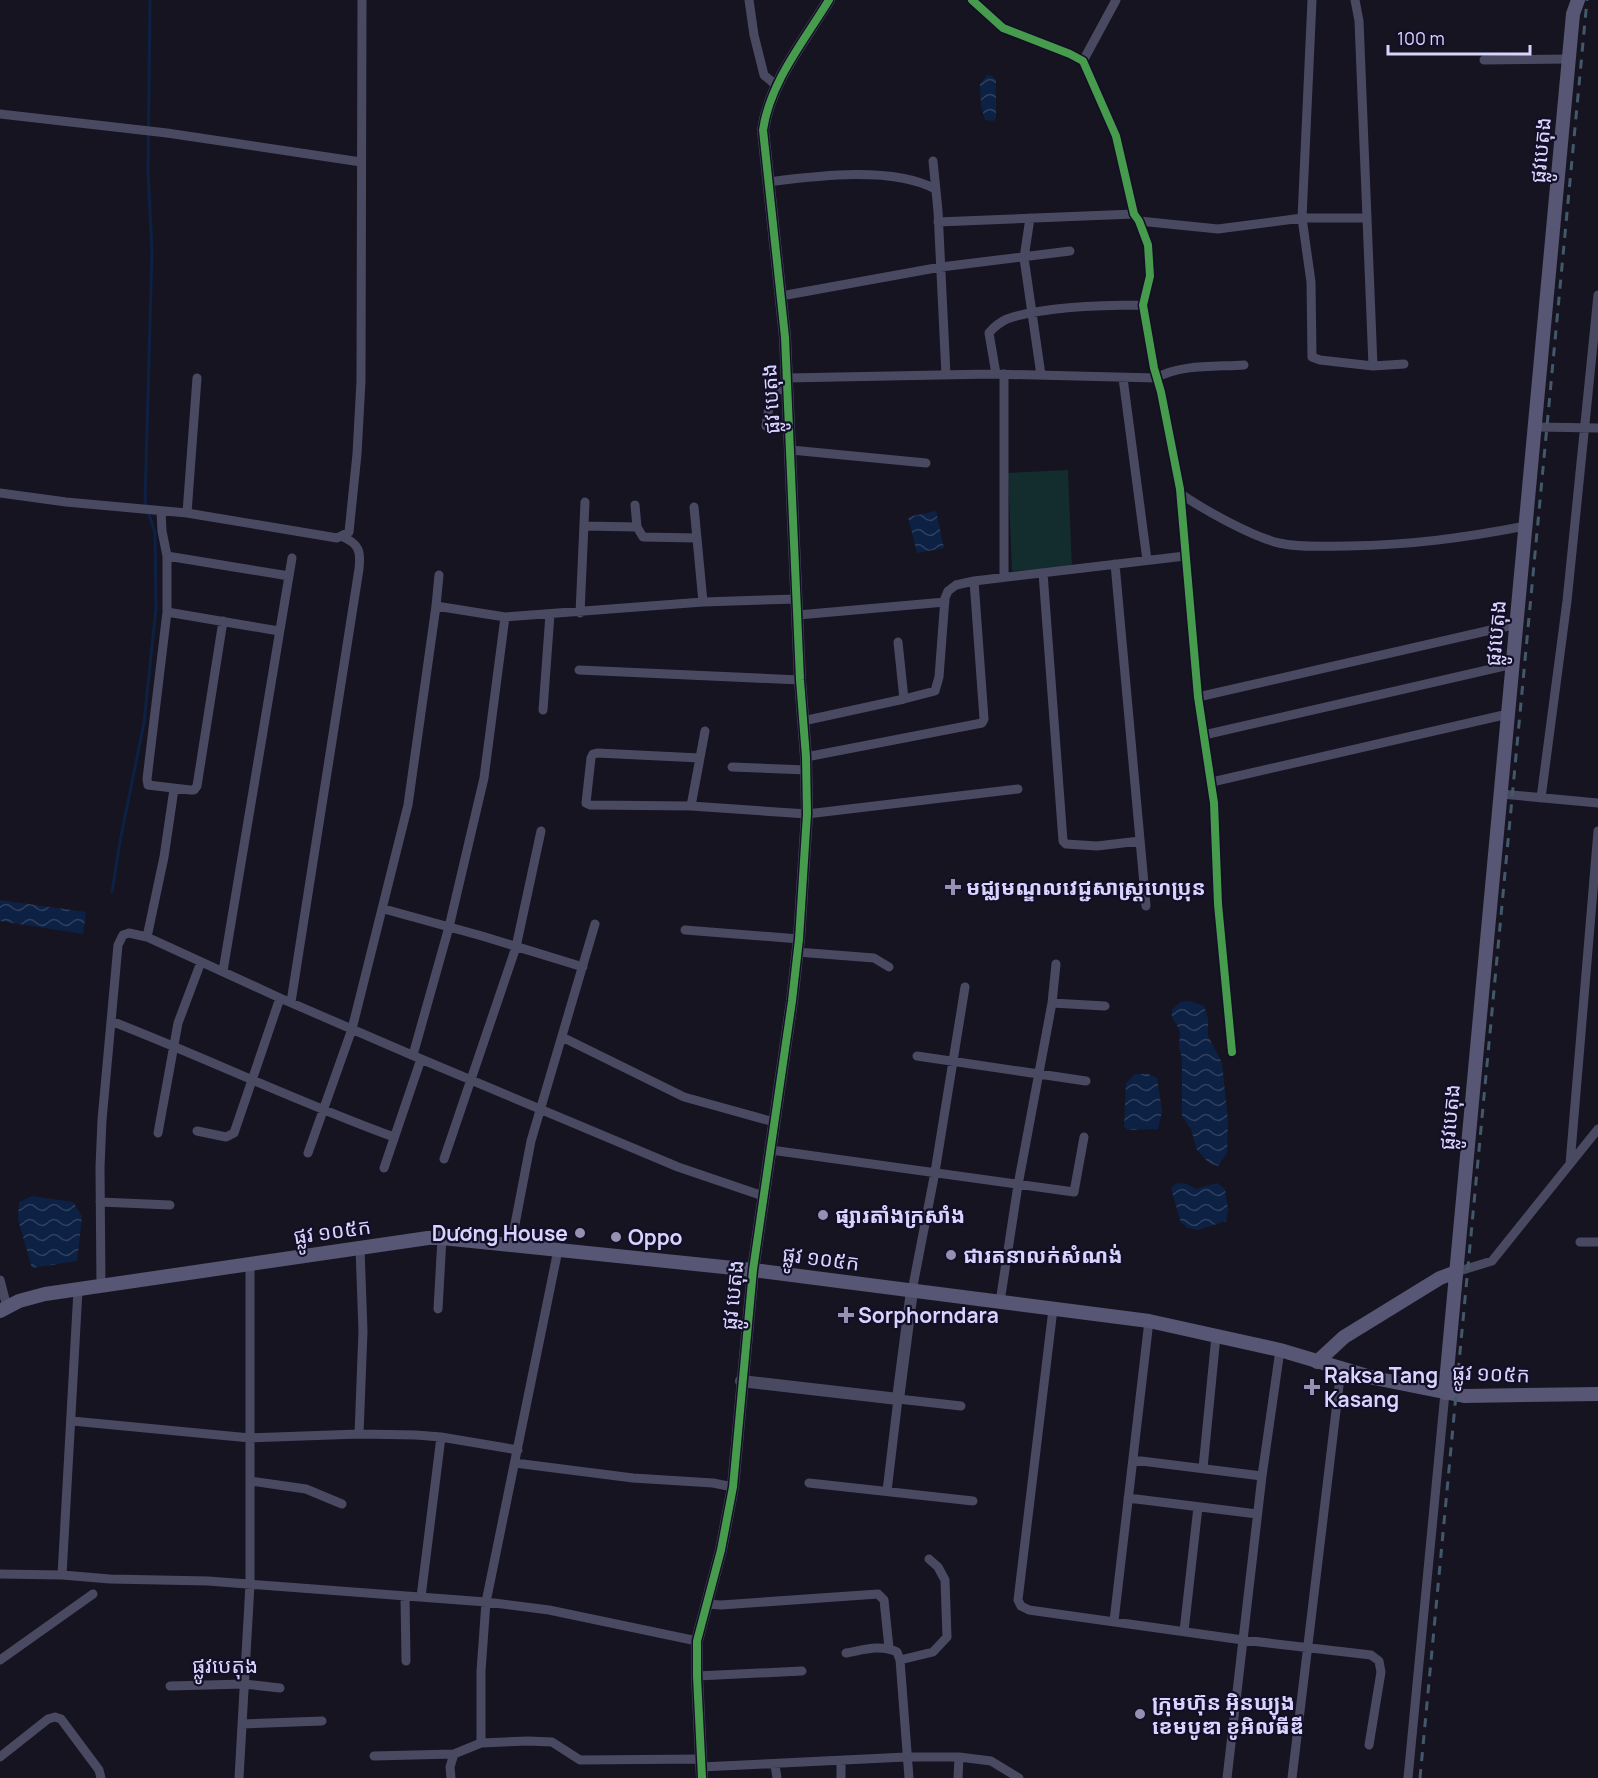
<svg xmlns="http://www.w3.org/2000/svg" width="1598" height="1778" font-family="Manrope,'Noto Sans Khmer',sans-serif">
  <defs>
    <pattern id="water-waves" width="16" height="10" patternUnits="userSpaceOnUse" patternTransform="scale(1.5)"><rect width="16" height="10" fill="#0d2144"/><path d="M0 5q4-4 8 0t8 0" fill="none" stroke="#304060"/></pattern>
  </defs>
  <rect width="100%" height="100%" fill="#161421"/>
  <path fill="#132c2d" d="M1068,470L1072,568L1012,571L1008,473Z"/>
  <path fill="url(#water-waves)" d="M987,75L992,76L996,80V118L994,121L985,120L981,106L980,84Z
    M936,511L944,548L917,553L908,517Z
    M0,900L86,912L83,934L0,921Z
    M1190,1001L1204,1006L1208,1018V1036L1222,1063L1228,1122L1227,1153L1218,1166L1209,1163L1197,1150L1191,1129L1182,1116V1058L1179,1047L1180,1031L1172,1017V1010L1180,1002Z
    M1135,1074H1148L1157,1078L1162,1111L1158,1129L1127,1130L1124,1127L1126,1083Z
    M1177,1183L1186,1184L1196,1189L1217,1183L1225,1189L1228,1210L1226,1221L1198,1230L1188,1228L1181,1223L1171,1188Z
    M32,1196L73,1202L82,1216L77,1261L32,1268L18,1219L19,1202Z"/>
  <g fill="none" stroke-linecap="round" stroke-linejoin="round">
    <path stroke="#0d2144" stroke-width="3" d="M112,892L120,841L144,723L156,608L155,533L145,502L152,251L148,172L150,0"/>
    <path stroke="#4a4962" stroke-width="9" d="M749,0L754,35L764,75L777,86
      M972,0L1003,28L1070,54L1083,61L1116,136L1134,214L1139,221L1148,245L1150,276L1143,305L1154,368L1161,392L1180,489L1198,697L1214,803L1218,904L1232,1052
      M1312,0L1302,218L1311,282L1312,357L1320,360L1373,366L1404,364
      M1355,0L1359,21L1373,366
      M1484,60L1569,59
      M1083,61L1116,0
      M0,114L167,133L361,162
      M933,161L938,211L946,375
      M768,182C816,176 892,166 935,189
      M1030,218L1024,258L1041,375
      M1139,221L1218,229L1302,218H1367
      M938,222L1134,214
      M781,296L941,267L1070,251
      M996,374L989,333C994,327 1000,322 1007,319C1041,307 1106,305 1143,305
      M1004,374V577
      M787,378L991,374L1156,378C1181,364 1215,367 1244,365
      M1123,378L1147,560
      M766,426L771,394L776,390L788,389
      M1536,427L1598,428
      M791,450L926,463
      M0,493L66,502L187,513L337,538L349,532L357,454L361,381L362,0
      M1181,494C1204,510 1253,537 1279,543C1302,548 1325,546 1348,546C1411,545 1464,538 1526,526
      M635,505L637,527L643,537L697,538
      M694,507L703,602
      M161,511L162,531L167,556V612L147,779L148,785L190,790H194L197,786L223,621
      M187,513L197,378
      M584,526L637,527
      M167,556L289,576
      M1115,564L1146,906
      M1043,573L1063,841L1066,844L1097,846L1140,841
      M436,606L505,617L703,602L797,599
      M167,612L279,631
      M580,613L585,502
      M798,615L945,602
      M898,642L904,699
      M579,670L800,680
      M1198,697L1517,624
      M543,710L550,614
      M803,721L904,699L935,691L939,677L945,598L948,591L956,585L974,581L1185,556
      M1204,735L1513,664
      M806,757L982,723L984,719L974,581
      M700,758L597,753L593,754L591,758L586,803L590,805L691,806L807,814L1018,789
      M732,767L807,770
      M1212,782L1508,714
      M1501,794L1598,803
      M1541,798L1567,601L1598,295
      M691,806L705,731
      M384,909L482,936L583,967
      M685,930L799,939
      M147,937L164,857L174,789
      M797,952L874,958L889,967
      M223,971L292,558
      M291,1002L359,569C361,551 359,544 343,537
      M1052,1003L1105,1006
      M111,1021C206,1058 298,1102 394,1137
      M562,1037L684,1097L774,1122
      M413,1055L449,927L484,778L505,617
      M917,1056L1086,1081
      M197,1131L226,1137L234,1133L280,998
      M158,1133L178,1023L201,962
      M771,1150L1074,1192L1084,1137
      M308,1153L352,1029L408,805L436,606L439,575
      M444,1159L516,947L541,831
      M1570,1164L1598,831
      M384,1168L421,1059
      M100,1202L170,1205
      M1580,1242H1598
      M511,1245L531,1141L595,924
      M1456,1272L1492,1261L1598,1129
      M0,1280L7,1307
      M101,1286L100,1167L102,1120L118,945L123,935L129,933L147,937L280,998L421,1059L678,1167L763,1196
      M912,1291L935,1172L965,987
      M1000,1302L1018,1185L1052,1003L1056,964
      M438,1309L442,1238
      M1053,1309L1018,1600L1021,1606L1029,1610L1243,1640L1371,1655L1379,1661L1381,1672L1369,1745
      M72,1421L250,1438L359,1434L416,1435L441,1437L518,1450
      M359,1434L363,1331L360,1248
      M1133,1460L1262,1476
      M515,1463L633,1478L713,1483L733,1487
      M1203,1468L1216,1336
      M250,1481L306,1489L342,1504
      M809,1483L973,1501
      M887,1491L898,1399L961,1406
      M1128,1498L1257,1514
      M0,1574L62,1575L110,1579L208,1581L486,1602L549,1610L697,1641
      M62,1575L78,1290
      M405,1596L406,1661
      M421,1597L441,1437
      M707,1604L721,1605L878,1594L884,1600L889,1648
      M1114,1621L1149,1321
      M1184,1631L1198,1507
      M846,1653C863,1650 881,1644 897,1652L900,1660L909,1778
      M0,1660L93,1594
      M900,1660L933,1652L947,1637L945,1580L938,1567L929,1559
      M697,1676L802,1671
      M170,1686L244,1684L280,1688
      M242,1724L322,1721
      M481,1743V1671L486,1602L558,1250
      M374,1756L454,1754L481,1743L528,1741L552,1742L580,1760L701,1759
      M0,1757L48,1719L55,1717L61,1719L99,1770L101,1778
      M775,1765L777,1778
      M701,1767L906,1757H959L991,1761L1019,1778
      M239,1778L250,1584V1264
      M451,1778L450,1767L454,1754
      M841,1778V1761
      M958,1778L959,1757
      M1227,1778L1262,1476L1280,1350
      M1292,1778L1341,1369
      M1408,1778L1445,1393"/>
    <path stroke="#4a4962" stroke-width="12" d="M741,1381L898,1399L912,1291
      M702,1778L697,1676V1641L721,1550L733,1487L753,1270L792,1001L799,939L807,814L806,757L800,680L785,337L763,130C770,82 804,41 829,0"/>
    <path stroke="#575674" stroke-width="14" d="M0,1311L19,1301L45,1294L428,1238H442L753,1270L1149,1321L1280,1350L1374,1378L1464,1396L1598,1394
      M1317,1362L1344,1337L1440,1278L1456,1272
      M1445,1393L1573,14L1578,0"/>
    <path stroke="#43596b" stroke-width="3" stroke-dasharray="9 8" stroke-linecap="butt" d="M1420,1778L1587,0"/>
    <defs>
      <path id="cycleway" d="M972,0L1003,28L1070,54L1083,61L1116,136L1134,214L1139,221L1148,245L1150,276L1143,305L1154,368L1161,392L1180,489L1198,697L1214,803L1218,904L1232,1052
        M702,1778L697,1676V1641L721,1550L733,1487L753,1270L792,1001L799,939L807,814L806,757L800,680L785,337L763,130C770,82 804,41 829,0"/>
    </defs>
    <use href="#cycleway" stroke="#130f26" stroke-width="11"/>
    <use href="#cycleway" stroke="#469c4c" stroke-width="8"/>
  </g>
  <g fill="#9591b1" stroke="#130f26" stroke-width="2">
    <path d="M950 878h6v6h6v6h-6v6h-6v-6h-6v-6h6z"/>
    <circle cx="823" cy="1215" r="6"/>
    <circle cx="580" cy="1233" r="6"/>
    <circle cx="616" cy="1237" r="6"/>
    <circle cx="951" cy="1255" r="6"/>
    <path d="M843 1306h6v6h6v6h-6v6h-6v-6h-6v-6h6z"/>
    <path d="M1309 1378h6v6h6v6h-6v6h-6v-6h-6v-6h6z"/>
    <circle cx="1140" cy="1714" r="6"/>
  </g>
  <g text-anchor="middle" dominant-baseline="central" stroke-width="4.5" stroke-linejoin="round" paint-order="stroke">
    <g font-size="21" fill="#d9d4ff" stroke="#130f26">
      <text transform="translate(1540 150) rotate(-85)">ផ្លូវបេតុង</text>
      <text transform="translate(770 399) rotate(-93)">ផ្លូវ បេតុង</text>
      <text transform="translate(1495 633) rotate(-85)">ផ្លូវបេតុង</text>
      <text transform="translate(1449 1117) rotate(-85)">ផ្លូវបេតុង</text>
      <text transform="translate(332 1231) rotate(-8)">ផ្លូវ ១០៥ក</text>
      <text transform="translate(821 1258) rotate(7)">ផ្លូវ ១០៥ក</text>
      <text transform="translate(732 1295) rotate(-84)">ផ្លូវ បេតុង</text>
      <text transform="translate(1491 1373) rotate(2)">ផ្លូវ ១០៥ក</text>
      <text x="225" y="1665">ផ្លូវបេតុង</text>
    </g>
    <g font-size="21" font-weight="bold" fill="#d9d4ff" stroke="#130f26" text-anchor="start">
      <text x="966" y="887">មជ្ឈមណ្ឌលវេជ្ជសាស្ត្រហេប្រុន</text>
      <text x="835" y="1215">ផ្សារតាំងក្រសាំង</text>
      <text x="568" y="1233" text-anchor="end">Dương House</text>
      <text x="628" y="1237">Oppo</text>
      <text x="963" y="1255">ជារតនាលក់សំណង់</text>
      <text x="858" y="1315">Sorphorndara</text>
      <text x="1324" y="1375">Raksa Tang<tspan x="1324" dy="24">Kasang</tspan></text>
      <text x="1152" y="1702">ក្រុមហ៊ុន អ៊ិនឃ្យុង<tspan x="1152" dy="24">ខេមបូឌា ខូអិលធីឌី</tspan></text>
    </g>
  </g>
  <path d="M1388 45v9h142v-9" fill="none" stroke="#d9d4ff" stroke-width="3"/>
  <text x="1397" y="45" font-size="18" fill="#d9d4ff" stroke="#130f26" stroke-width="4.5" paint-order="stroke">100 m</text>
</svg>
